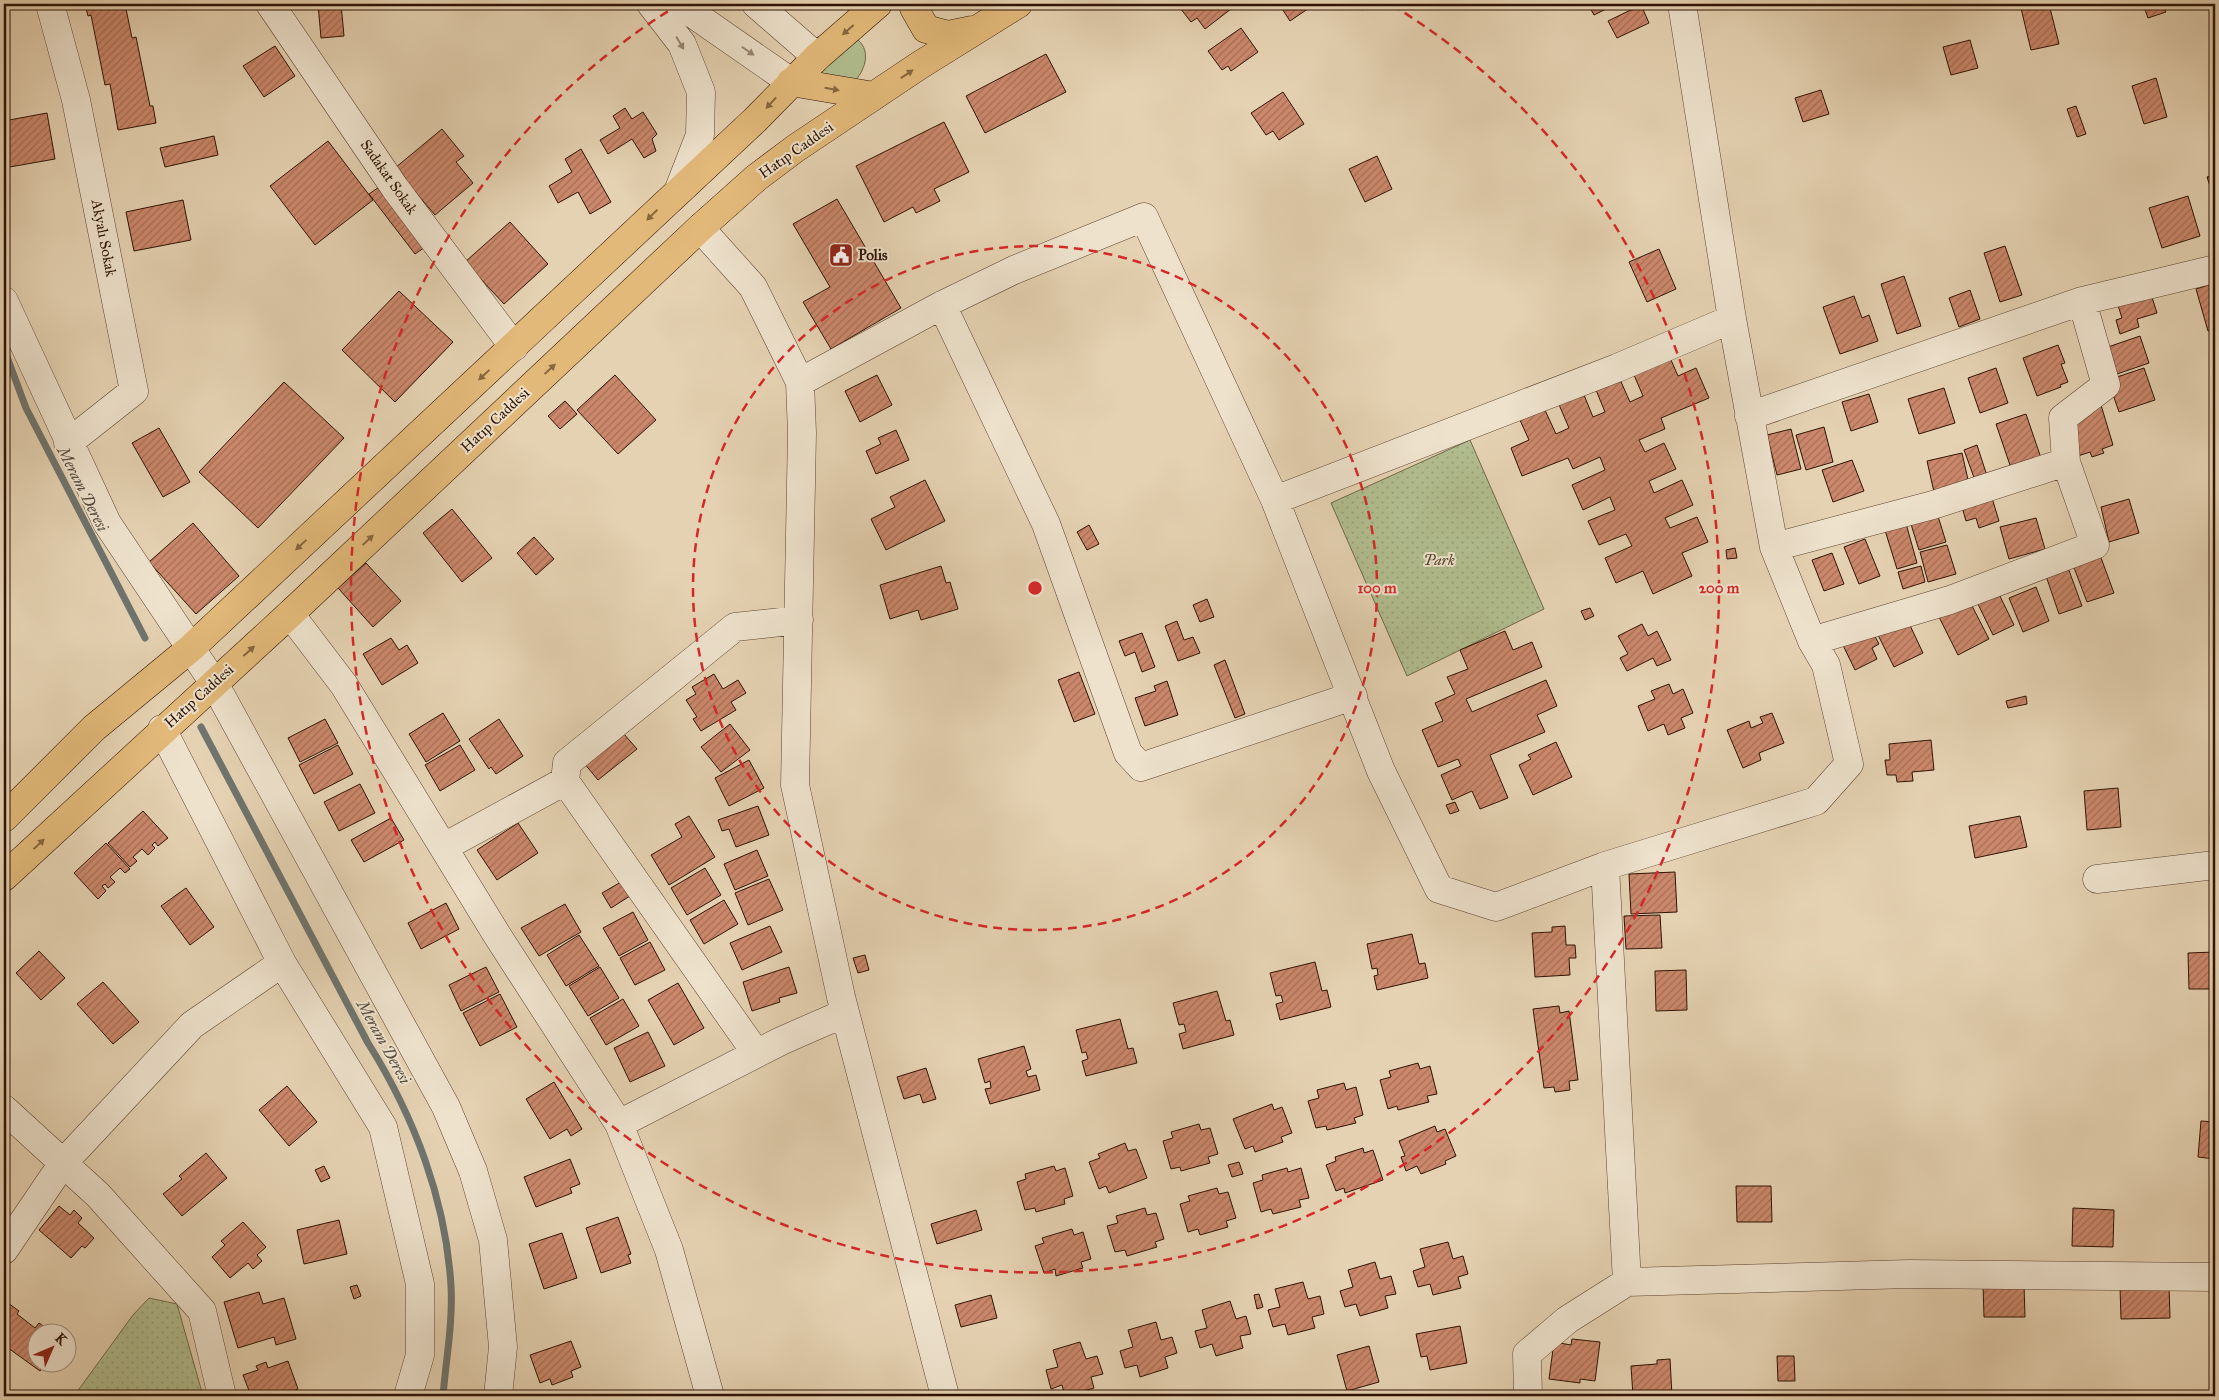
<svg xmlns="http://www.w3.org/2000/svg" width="2219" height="1400" font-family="'IM FELL Great Primer',serif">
  <defs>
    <pattern id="park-dots" width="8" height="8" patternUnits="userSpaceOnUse" patternTransform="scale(1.25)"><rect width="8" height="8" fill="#b1bd8f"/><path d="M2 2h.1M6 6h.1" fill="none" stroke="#99a27a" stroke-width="1.8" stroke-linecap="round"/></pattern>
    <pattern id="building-hatch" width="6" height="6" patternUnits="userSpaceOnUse" patternTransform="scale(1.25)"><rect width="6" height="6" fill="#cc886c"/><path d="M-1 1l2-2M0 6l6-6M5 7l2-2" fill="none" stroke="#a66e57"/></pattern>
  </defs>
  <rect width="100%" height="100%" fill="#e5d2b2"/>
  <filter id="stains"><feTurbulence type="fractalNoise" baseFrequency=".004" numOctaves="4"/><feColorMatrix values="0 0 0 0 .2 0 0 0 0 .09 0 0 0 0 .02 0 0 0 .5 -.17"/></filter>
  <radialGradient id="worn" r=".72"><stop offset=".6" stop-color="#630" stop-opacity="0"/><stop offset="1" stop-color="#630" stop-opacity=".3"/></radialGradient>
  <path fill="#b1bd8f" stroke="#706849" d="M833,30C840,33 853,35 858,40C872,52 864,72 854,82L817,80L816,38Z"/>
  <path fill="url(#park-dots)" stroke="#706849" d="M1470,440L1544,609L1407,676L1331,503Z
    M149,1298L177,1304L203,1396H74L133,1315Z"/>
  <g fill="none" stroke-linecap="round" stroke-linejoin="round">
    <path stroke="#6f746e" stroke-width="7" d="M4,349L26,408L145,638
      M201,727L368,1043C414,1116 446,1200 451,1286C453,1323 446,1359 443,1396"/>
  </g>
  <path fill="url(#building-hatch)" stroke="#2f1303" d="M85,4H125L132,38L136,37L150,106H153L156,123L118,130L110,84L105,85L91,15L88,16Z
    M318,4H341L344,36L321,38Z
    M1177,4H1227L1231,9L1205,29L1197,18L1191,22Z
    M1279,4H1315L1290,21Z
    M1358,4H1375L1362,10Z
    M1588,4H1616L1594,15Z
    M2020,4H2049L2059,44L2031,50Z
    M2143,4H2163L2166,12L2148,18Z
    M1641,5L1649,23L1617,38L1608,21Z
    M1241,28L1258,52L1231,71L1228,66L1222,70L1208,51Z
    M1970,40L1978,68L1951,75L1943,47Z
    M275,46L295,76L264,97L243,66Z
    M1046,54L1066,92L985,133L966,96Z
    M2156,78L2167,117L2144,124L2132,86Z
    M1821,90L1829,114L1803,122L1795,98Z
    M1283,92L1304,124L1279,140L1273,131L1266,135L1251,113Z
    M2076,106L2086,134L2077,137L2067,109Z
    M625,108L632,119L643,112L657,134L652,139L656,151L644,158L632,139L608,154L600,140L620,128L613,116Z
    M47,113L55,159L4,168V121Z
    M944,122L969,172L934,189L940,201L916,213L913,207L884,222L856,166Z
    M442,129L464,156L456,162L473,183L435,215L395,168Z
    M214,136L218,155L165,167L160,148Z
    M328,141L373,200L315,245L270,186Z
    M581,149L611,202L590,214L578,192L558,203L549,186L572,172L565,159Z
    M1377,156L1392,189L1365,202L1349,169Z
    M2215,174V201L2207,177Z
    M382,185L428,245L415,254L369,194Z
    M2188,196L2200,236L2162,248L2149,208Z
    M837,199L901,308L831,349L803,302L830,287L793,224Z
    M183,200L191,240L134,251L126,212Z
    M510,222L548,264L504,304L465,262Z
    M2005,246L2022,295L2000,302L1984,253Z
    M1659,249L1676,289L1647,302L1629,262Z
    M1904,276L1921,326L1897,334L1881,284Z
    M2215,283V329L2208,331L2196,289Z
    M2149,288L2157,313L2137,319L2139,327L2120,334L2116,320L2122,318L2116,299Z
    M1970,290L1980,319L1959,327L1949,298Z
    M399,291L453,342L395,402L342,350Z
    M1854,296L1862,318L1869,315L1878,341L1840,354L1823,307Z
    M2140,336L2149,363L2117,374L2108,347Z
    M2058,345L2065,363L2061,364L2068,382L2060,385L2061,387L2037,396L2023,358Z
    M1668,353L1678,376L1696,368L1709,398L1661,418L1665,429L1639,440L1645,452L1664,443L1676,469L1649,481L1654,493L1682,480L1693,505L1665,518L1670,528L1697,517L1708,542L1682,553L1692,576L1653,594L1643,571L1616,583L1605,558L1632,546L1626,534L1599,545L1588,521L1615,510L1610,497L1583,510L1572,485L1605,470L1600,457L1573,469L1568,458L1522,476L1511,448L1529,440L1519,418L1544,408L1556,434L1569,428L1557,400L1582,390L1593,417L1605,412L1594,385L1618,375L1630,402L1643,396L1631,368Z
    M1996,368L2008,403L1980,413L1968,378Z
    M2144,368L2155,400L2119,412L2108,380Z
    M615,375L656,420L618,454L577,410Z
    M877,375L892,405L860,422L845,391Z
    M284,382L344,438L258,528L199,472Z
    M1944,388L1955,423L1919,434L1908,399Z
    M1869,394L1878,422L1851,431L1842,402Z
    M565,401L577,414L560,429L548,416Z
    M2101,405L2113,445L2102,449L2104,453L2092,457L2090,452L2078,456L2067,422Z
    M2026,414L2042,461L2012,471L1996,424Z
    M1824,427L1833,462L1806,470L1796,435Z
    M159,428L190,482L163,497L132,443Z
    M1791,429L1801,469L1777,475L1767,435Z
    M896,430L909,460L876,474L866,451L881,444L878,438Z
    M1977,445L1988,479L1976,483L1964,450Z
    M1962,453L1969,484L1934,492L1927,461Z
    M1852,460L1864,491L1833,502L1822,470Z
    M925,480L945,521L886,550L871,519L895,507L890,497Z
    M1992,498L1999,521L1979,528L1976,518L1966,521L1962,507Z
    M2129,499L2139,533L2109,542L2101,507Z
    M452,509L492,558L462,582L423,533Z
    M1937,513L1946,542L1919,550L1910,521Z
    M2036,518L2045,549L2009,559L2000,527Z
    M1905,520L1917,563L1897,569L1884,527Z
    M193,523L239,576L196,614L149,562Z
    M1089,525L1099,544L1087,550L1077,532Z
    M534,537L554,559L536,575L517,553Z
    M1865,539L1880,576L1859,584L1844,547Z
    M1947,545L1956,574L1928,582L1920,552Z
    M1735,548L1737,558L1727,559L1726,550Z
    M1832,553L1844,584L1824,591L1812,560Z
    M2100,555L2114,593L2087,602L2073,565Z
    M366,563L401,601L373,627L338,588Z
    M2067,565L2082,606L2059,614L2045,573Z
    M941,566L946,583L950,582L958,609L921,620L918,610L890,619L880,585Z
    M1921,566L1925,582L1903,589L1898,572Z
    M2036,587L2049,621L2023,632L2009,598Z
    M1997,590L2014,625L1993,635L1976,600Z
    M1207,599L1214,617L1200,622L1193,605Z
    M1970,602L1989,639L1958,655L1939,617Z
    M1590,608L1594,616L1585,620L1581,611Z
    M1907,619L1923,653L1894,667L1877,633Z
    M1177,621L1184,640L1193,637L1200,653L1178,661L1165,626Z
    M1642,624L1648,636L1657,631L1671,660L1657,666L1653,658L1627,671L1620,658L1628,654L1618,636Z
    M1869,625L1879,644L1872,648L1877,659L1855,670L1840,639Z
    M1505,631L1513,650L1532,642L1542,667L1466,699L1472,712L1546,680L1557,706L1537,715L1545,732L1490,755L1508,798L1480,809L1472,791L1452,800L1441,775L1461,766L1458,759L1438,767L1422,730L1443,721L1435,703L1455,694L1447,677L1468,669L1460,650Z
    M1142,633L1155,667L1142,672L1135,652L1125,656L1119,641Z
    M391,638L399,650L407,645L418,663L382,685L363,654Z
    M1225,660L1245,714L1235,718L1214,665Z
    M1079,672L1095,714L1074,722L1058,680Z
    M714,674L723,689L738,680L746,693L731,702L736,710L701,731L693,719L697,717L686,700L696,694L692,687Z
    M1167,681L1178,715L1145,726L1135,698L1156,691L1154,686Z
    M1669,684L1673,694L1683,689L1693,713L1681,718L1685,728L1668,735L1664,724L1648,731L1638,706L1655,699L1651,691Z
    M2026,696L2027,704L2008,708L2006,701Z
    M443,713L460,741L426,762L409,734Z
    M1772,713L1784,743L1759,753L1761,760L1743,768L1727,730L1749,721L1751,728L1763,723L1760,717Z
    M325,719L338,743L300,762L288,738Z
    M499,719L523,756L496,774L491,767L489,769L469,739Z
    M730,724L750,750L721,772L701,747Z
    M617,726L637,749L598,780L579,757Z
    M1931,740L1934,770L1912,772L1913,781L1897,782L1896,775H1887L1885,760H1890L1889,744Z
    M1556,742L1572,777L1533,795L1519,765L1531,759L1528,755Z
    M338,745L353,774L314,794L299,765Z
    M460,745L475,770L440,791L425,765Z
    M749,760L764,788L729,806L715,778Z
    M360,784L375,813L339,831L324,802Z
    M2118,788L2121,827L2087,830L2084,791Z
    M1455,802L1459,811L1450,814L1446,805Z
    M758,806L769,835L736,847L729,829L722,831L718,820Z
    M143,811L168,838L158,846L155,842L152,845L155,848L148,855L142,849L133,857L137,861L130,867L108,843Z
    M689,816L715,857L669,885L651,855L682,837L675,824Z
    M2020,816L2027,847L1975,858L1969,826Z
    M391,818L404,840L364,862L351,840Z
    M518,823L538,853L497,880L477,850Z
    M106,843L130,869L125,873L120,868L110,877L115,882L108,888L105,884L102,886L106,891L98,899L74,873Z
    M757,850L768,876L735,890L724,864Z
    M705,868L721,895L687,915L671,888Z
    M1675,872L1677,912L1631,914L1629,874Z
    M769,879L783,910L748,925L735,893Z
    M621,882L630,896L611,908L602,893Z
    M186,888L214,927L190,945L161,906Z
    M724,900L738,924L704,944L690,920Z
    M446,903L459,929L421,949L408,923Z
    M565,904L581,932L539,956L521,928Z
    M633,912L648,940L619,956L603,928Z
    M1660,915L1662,948L1626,949L1624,916Z
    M770,926L782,952L742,970L730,943Z
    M1565,926L1566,945H1575L1576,958H1569L1570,975L1535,977L1532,933L1552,932V927Z
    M1412,934L1419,964L1425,963L1428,978L1377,990L1374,976L1378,975L1377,968L1372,969L1367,944Z
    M579,935L599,966L566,986L547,955Z
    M650,942L665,970L635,985L620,958Z
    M39,951L65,978L41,1000L16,973Z
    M2215,952V989H2189L2188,953Z
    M865,955L869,970L858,973L853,958Z
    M1315,962L1322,991L1327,990L1331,1007L1280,1020L1276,1004L1283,1002L1281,995L1276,996L1270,973Z
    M486,967L499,992L461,1011L449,985Z
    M600,967L619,998L588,1016L569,986Z
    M789,967L797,993L779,998L780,1002L752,1011L743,982Z
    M1686,970L1687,1010L1656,1011L1655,971Z
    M103,982L139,1022L113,1044L77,1004Z
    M678,983L704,1028L674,1045L648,1000Z
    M1217,991L1226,1021L1230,1020L1234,1035L1183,1049L1179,1034L1186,1032L1184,1024L1179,1025L1173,1003Z
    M500,994L517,1027L480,1046L463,1013Z
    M623,999L639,1026L606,1045L590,1018Z
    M1559,1006L1560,1013L1569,1011L1578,1080L1569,1081L1570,1090L1555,1092L1554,1087L1544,1088L1533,1009Z
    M1120,1019L1128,1049L1133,1048L1137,1063L1086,1076L1082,1061L1088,1059L1086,1052L1082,1053L1076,1030Z
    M648,1032L665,1066L630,1082L614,1048Z
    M1024,1046L1031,1069L1026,1071L1028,1077L1036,1075L1040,1090L990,1104L985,1089L991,1088L990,1081L985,1083L978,1059Z
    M1418,1063L1420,1069L1430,1066L1437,1094L1427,1096L1429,1102L1398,1110L1397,1106L1388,1109L1380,1080L1391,1077L1389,1071Z
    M926,1068L936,1099L923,1103L920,1094L904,1099L897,1077Z
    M554,1082L582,1129L571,1136L567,1129L550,1139L526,1099Z
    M1344,1083L1346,1090L1356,1087L1363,1115L1354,1118L1356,1123L1327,1130L1326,1126L1316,1128L1308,1101L1319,1098L1317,1090Z
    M287,1086L317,1122L289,1146L259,1110Z
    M1272,1104L1274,1110L1282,1107L1292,1133L1281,1137L1283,1142L1255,1152L1253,1146L1245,1149L1233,1119Z
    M2201,1121L2215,1122V1159L2198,1157Z
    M1199,1124L1201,1130L1210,1128L1218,1154L1208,1157L1210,1163L1181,1171L1180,1167L1171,1169L1163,1141L1173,1138L1171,1132Z
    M1435,1126L1437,1132L1445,1129L1456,1156L1445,1161L1446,1164L1421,1174L1417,1166L1406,1171L1401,1157L1405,1156L1399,1141Z
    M1125,1143L1128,1151L1136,1149L1147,1178L1109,1193L1106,1186L1099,1189L1089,1162L1100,1158L1098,1154Z
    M1363,1148L1364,1153L1373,1150L1383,1180L1345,1193L1344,1188L1336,1191L1326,1165L1336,1161L1335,1157Z
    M206,1153L227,1178L182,1216L163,1194L182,1179L179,1176Z
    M570,1159L580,1184L570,1188L572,1193L536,1207L524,1177Z
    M1239,1162L1243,1174L1232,1177L1228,1165Z
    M324,1166L330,1178L321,1182L315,1170Z
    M1054,1166L1056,1171L1065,1168L1073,1196L1064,1199L1065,1204L1036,1212L1035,1208L1025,1210L1017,1182L1026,1179L1025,1174Z
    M1287,1168L1288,1172L1301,1168L1309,1198L1299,1200L1301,1207L1273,1214L1271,1209L1261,1212L1253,1183L1263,1180L1262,1175Z
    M1736,1186H1771L1772,1222H1737Z
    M1217,1188L1219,1194L1228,1192L1236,1218L1226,1221L1228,1227L1200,1235L1198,1229L1188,1232L1180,1204L1190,1201L1188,1196Z
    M59,1206L70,1215L74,1210L82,1218L78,1223L94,1238L85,1248L82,1246L71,1258L39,1230Z
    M1145,1208L1147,1215L1156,1213L1164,1239L1155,1242L1157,1247L1127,1256L1125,1250L1115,1252L1107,1226L1118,1223L1116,1216Z
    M2073,1208L2114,1210L2113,1247L2072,1246Z
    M976,1210L982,1230L937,1244L931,1224Z
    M618,1217L631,1254L628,1255L631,1263L601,1273L586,1228Z
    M339,1220L347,1254L304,1264L297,1230Z
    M243,1222L266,1247L257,1255L262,1261L253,1269L248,1263L230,1278L212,1257L225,1245L221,1241Z
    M1072,1229L1074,1235L1083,1232L1091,1259L1081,1262L1083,1268L1056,1276L1055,1269L1044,1273L1035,1246L1044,1243L1042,1238Z
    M562,1233L577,1278L544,1289L529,1244Z
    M1448,1242L1453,1259L1463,1256L1468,1274L1458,1277L1461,1288L1433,1295L1430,1284L1418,1287L1413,1271L1425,1267L1420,1249Z
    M1375,1262L1380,1279L1391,1276L1396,1294L1385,1296L1388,1308L1360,1316L1356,1304L1345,1307L1340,1291L1353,1287L1348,1270Z
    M1303,1282L1308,1299L1320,1296L1324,1314L1312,1317L1315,1328L1288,1335L1285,1324L1273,1327L1268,1310L1280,1307L1275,1289Z
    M2024,1284L2025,1317H1984L1983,1285Z
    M357,1285L361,1296L354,1299L350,1287Z
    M2169,1286L2170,1318L2121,1319L2120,1287Z
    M259,1292L263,1304L284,1298L296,1339L276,1345L274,1337L238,1348L224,1302Z
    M1259,1294L1263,1307L1257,1309L1254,1295Z
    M991,1295L997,1318L961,1327L955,1305Z
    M4,1300L19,1311L17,1314L35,1328L39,1323L52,1332H38V1341L33,1347L38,1350V1362H46L40,1371L4,1345Z
    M1230,1301L1236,1319L1246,1316L1251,1334L1240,1336L1243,1348L1216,1356L1212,1344L1200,1348L1195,1331L1207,1328L1202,1310Z
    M1156,1322L1161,1340L1172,1337L1177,1353L1165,1357L1168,1368L1140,1377L1137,1365L1125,1368L1120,1351L1133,1347L1128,1330Z
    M1460,1326L1467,1363L1430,1370L1427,1356L1421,1357L1416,1334Z
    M1572,1339L1600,1342L1595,1381L1580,1379V1383L1549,1379L1554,1342L1571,1345Z
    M571,1341L581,1367L571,1371L573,1377L552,1385L550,1379L540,1383L530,1355Z
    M1080,1342L1086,1359L1097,1356L1103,1374L1091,1377L1094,1388L1065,1396L1062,1385L1051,1389L1046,1370L1058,1367L1053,1350Z
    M1369,1346L1379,1382L1347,1391L1337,1355Z
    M1777,1356H1794L1795,1381H1778Z
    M1670,1359L1672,1396H1633L1631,1366L1657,1364V1360Z
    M288,1361L298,1389L278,1396H251L243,1375L258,1370L256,1366L266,1362L268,1368Z"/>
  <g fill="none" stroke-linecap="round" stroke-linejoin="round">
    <defs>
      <path id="minor" d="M50,4L76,100L134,391L68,443
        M270,4L395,188L514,347
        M651,4L682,44L701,92L700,135L679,189
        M679,4L791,82
        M756,4L817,57
        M1682,4L1732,319
        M700,228L753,287L800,382L802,433L795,785L841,997L945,1396
        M4,301L107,523L214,683L446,1107L473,1171L493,1240L503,1347L498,1396
        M942,305L1046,524L1128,753L1141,767L1353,696
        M800,382L942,305L1014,270L1144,217L1275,500L1381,771L1439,889L1496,907L1605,866L1627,1282L1567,1320L1527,1354L1528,1396
        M1749,416L2082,301L2215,269
        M2066,462L2063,418L2106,385L2082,301
        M1275,500L1617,368L1732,319L1774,547L1812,641L1826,665L1849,764L1816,801L1605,866
        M1774,547L1933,505L2066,462L2095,545L1950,600L1812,641
        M290,614L344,685L497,935L619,1124L669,1250L710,1396
        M162,729L282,963L383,1127L420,1284V1355L408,1396
        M565,781L567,763L735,627L799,620
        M444,847L565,781L756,1053
        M2097,879L2215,865
        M4,1109L98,1195L202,1311L222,1396
        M619,1124L781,1041L845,1013
        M4,1250L63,1163L192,1025L282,963
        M1627,1282L1909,1274L2215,1277"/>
      <path id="major" d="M915,4L914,8L926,29L948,35L972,30
        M791,82L874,96
        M4,818L94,728L191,648L755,120L817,57L878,4
        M4,877L290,614L700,228L756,178L796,148L920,65L1018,4"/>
    </defs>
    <use href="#minor" stroke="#5c432f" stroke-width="29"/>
    <use href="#major" stroke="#2f1303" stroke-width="29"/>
    <use href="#minor" stroke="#eee2cd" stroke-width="28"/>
    <use href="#major" stroke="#e2b979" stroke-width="28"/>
  </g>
  <defs><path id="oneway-solid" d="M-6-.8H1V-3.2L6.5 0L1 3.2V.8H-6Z" transform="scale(1.25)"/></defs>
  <g fill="#88663e">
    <use href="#oneway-solid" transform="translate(848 30) rotate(139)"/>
    <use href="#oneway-solid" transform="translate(907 74) rotate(-34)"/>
    <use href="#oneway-solid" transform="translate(832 89) rotate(10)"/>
    <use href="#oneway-solid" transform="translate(771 103) rotate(133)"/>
    <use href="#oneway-solid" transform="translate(652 215) rotate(136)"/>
    <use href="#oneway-solid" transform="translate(550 369) rotate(-43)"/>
    <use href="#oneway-solid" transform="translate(484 375) rotate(137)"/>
    <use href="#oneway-solid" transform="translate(368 540) rotate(-43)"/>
    <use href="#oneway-solid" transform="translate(301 545) rotate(137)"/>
    <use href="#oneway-solid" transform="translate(249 651) rotate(-42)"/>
    <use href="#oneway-solid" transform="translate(39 844) rotate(-43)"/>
  </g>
  <g fill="#988572">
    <use href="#oneway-solid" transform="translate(680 43) rotate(59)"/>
    <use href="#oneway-solid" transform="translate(748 51) rotate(35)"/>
  </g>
  <g fill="none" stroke="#d62828" stroke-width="2.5" stroke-dasharray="9 6">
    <circle cx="1035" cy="588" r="342"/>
    <path d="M1392 5A684 684 0 1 1 678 5"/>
  </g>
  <defs>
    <symbol id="civic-square" viewBox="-11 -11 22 22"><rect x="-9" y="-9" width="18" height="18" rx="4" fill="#8f2418" stroke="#eee2cd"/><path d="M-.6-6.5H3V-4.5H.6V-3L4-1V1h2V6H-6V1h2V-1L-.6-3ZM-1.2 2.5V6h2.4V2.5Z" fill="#fff"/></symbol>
  </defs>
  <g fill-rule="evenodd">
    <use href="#civic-square" x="827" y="241" width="28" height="28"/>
  </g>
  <g text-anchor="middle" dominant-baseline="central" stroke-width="4" stroke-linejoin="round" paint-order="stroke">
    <g font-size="15" fill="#2f1303" stroke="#eee2cd">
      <text transform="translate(796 150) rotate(-35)">Hatıp Caddesi</text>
      <text transform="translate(389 177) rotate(55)">Sadakat Sokak</text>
      <text transform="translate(104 238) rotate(79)">Akyalı Sokak</text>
      <text transform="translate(495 420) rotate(-43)">Hatıp Caddesi</text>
      <text transform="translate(199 696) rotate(-42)">Hatıp Caddesi</text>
    </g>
    <g font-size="15" font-weight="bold" fill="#2f1303" stroke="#eee2cd" text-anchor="start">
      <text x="858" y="255">Polis</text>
    </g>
    <g font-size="15" font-style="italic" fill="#56462d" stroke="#eee2cd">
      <text x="1439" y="560">Park</text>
    </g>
    <g font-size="16" font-style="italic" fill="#544c42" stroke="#eee2cd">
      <text transform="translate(83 489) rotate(63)">Meram Deresi</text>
      <text transform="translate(384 1042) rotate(61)">Meram Deresi</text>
    </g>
  </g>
  <circle cx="1035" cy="588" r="8" fill="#d62828" stroke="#eee2cd" stroke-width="2.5"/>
  <g font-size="15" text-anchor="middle" font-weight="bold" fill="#d62828" stroke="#eee2cd" stroke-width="4" stroke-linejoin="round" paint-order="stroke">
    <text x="1377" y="593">100 m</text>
    <text x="1719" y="593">200 m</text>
  </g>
  <rect width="2219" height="1400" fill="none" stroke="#e5d2b2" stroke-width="20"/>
  <rect x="5" y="5" width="2209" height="1390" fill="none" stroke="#2f1303" stroke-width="2.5"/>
  <rect x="10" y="10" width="2199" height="1380" fill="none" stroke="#2f1303"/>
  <g transform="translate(52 1348) rotate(45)"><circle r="24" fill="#eee2cd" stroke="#a28f7c"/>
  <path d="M0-4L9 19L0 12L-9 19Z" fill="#8f2418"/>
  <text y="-8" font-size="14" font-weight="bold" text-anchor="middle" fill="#2f1303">K</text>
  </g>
  <rect width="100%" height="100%" filter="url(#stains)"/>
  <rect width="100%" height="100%" fill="url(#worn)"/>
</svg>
